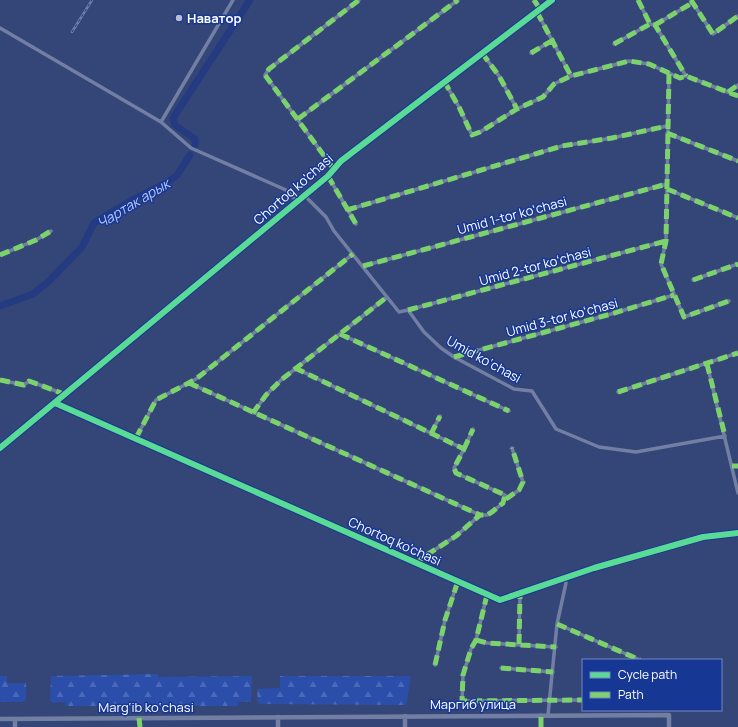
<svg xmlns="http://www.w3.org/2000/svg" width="738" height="727" font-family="Manrope,sans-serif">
  <defs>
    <pattern id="forest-firs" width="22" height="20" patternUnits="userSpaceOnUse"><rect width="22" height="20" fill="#2b4eab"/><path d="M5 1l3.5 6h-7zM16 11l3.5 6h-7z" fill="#4b69b8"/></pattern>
  </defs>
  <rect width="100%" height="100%" fill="#344578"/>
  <path fill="url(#forest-firs)" d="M158,674V677L252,676L251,702H238V706H66V702L53,703L50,700L51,676Z
    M0,676H7V683H26V700L22,702H0Z
    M280,676H407L411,677L406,705L258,704L257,689L280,688Z"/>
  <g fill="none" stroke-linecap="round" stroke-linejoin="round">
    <path stroke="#253b81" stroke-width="7" d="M195,145V139L175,125L173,118L250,0
      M0,306L33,294L49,281L82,247L94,223L132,200L167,183L177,175L190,155"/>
    <path stroke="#727fa3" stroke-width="3.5" d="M534,0L540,9
      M638,0L650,24L655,25L686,76
      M691,0L713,34L738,16
      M537,12L571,76
      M655,25L692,3
      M0,28L161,122L191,148L286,190L297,201
      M614,44L650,24
      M482,53L499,76L517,109
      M531,53L553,40
      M669,74L666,241L661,264L684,317L729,301
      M444,81L459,107L472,135L480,132L517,109L543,97L554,84L571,76L629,61L649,64L680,78L686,76L738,96
      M728,92L738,85
      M298,119L458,0
      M161,122L233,0
      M667,133L738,161
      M333,168L265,75L269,69L359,0
      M328,176L356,224
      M667,189L738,218
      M304,195L326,217L334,231L399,312L408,310L424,332L441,348L454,357L514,389L532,391L556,429L599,447L636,452L725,436
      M347,210L562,146L612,138L667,126
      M0,255L36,240L51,231
      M363,266L667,184
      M693,280L738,264
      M408,310L666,241
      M340,334L509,411
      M454,357L611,314L674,295
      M707,364L738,493
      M295,368L464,449L454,468L456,473L505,495L503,503L492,512L487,515H480L456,536L422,558L418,563
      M0,380L24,385L29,381L64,394
      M189,383L480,515
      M618,392L738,353
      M55,403L500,600L594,568L703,537L738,533
      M253,413L266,395L281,380L387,297
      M431,434L440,416
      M136,438L156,400L196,379L353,254
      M464,449L473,429
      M506,499L519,490L523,482L512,448
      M487,595L476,640L471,649L463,675L462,701L583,700
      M557,624L640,660
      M476,640L487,643L556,647
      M519,644L520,594
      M435,665L445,620L458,581
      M501,668L553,672
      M548,715L557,624L566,583L565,579
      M139,718L140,727
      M541,727V715"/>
    <path stroke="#727fa3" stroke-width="4.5" d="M0,448L328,176L341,161L552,0
      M0,719L669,715V727
      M15,719V727
      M278,727V717
      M405,727V716"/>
    <defs>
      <path id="rail" d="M72,32L92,0"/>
    </defs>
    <use href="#rail" stroke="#727fa3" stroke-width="2.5"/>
    <use href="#rail" stroke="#173795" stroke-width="1" stroke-dasharray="3" stroke-linecap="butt"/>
    <path stroke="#7cd36c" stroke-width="5" stroke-dasharray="10 5" stroke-linecap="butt" d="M534,0L540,9
      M638,0L650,24L655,25L686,76
      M691,0L713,34L738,16
      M537,12L571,76
      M655,25L692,3
      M614,44L650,24
      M482,53L499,76L517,109
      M531,53L553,40
      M669,74L666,241L661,264L684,317L729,301
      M444,81L459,107L472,135L480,132L517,109L543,97L554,84L571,76L629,61L649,64L680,78L686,76L738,96
      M728,92L738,85
      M298,119L458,0
      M667,133L738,161
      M333,168L265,75L269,69L359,0
      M328,176L356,224
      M667,189L738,218
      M347,210L562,146L612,138L667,126
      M0,255L36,240L51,231
      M363,266L667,184
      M693,280L738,264
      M408,310L666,241
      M340,334L509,411
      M454,357L611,314L674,295
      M707,364L725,436
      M295,368L464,449L454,468L456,473L505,495L503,503L492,512L487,515H480L456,536L422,558L418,563
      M0,380L24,385L29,381L64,394
      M189,383L480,515
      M618,392L738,353
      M253,413L266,395L281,380L387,297
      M431,434L440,416
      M136,438L156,400L196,379L353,254
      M464,449L473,429
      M732,466H738
      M506,499L519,490L523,482L512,448
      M487,595L476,640L471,649L463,675L462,701L583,700
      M557,624L640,660
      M476,640L487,643L556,647
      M519,644L520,594
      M435,665L445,620L458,581
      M501,668L553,672
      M139,718L140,727
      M541,727V715"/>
    <defs>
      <path id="cycleway" d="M55,403L500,600L594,568L703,537L738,533
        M0,448L328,176L341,161L552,0"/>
    </defs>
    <use href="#cycleway" stroke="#173795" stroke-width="8"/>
    <use href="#cycleway" stroke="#5adb95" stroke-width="6"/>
  </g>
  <circle fill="#b8bed0" stroke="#173795" stroke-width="1.5" cx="179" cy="18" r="4"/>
  <g text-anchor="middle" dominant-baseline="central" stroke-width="3" stroke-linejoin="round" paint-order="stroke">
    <g font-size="13" font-weight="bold" fill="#fff" stroke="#173795" text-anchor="start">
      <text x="187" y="18">Наватор</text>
    </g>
    <g font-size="13" fill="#fff" stroke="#173795">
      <text transform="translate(293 189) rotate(-41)">Chortoq ko'chasi</text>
      <text transform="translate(512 215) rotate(-15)">Umid 1-tor koʻchasi</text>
      <text transform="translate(535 266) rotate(-15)">Umid 2-tor koʻchasi</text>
      <text transform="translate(562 317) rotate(-15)">Umid 3-tor koʻchasi</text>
      <text transform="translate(484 359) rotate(29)">Umid ko‘chasi</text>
      <text transform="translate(395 541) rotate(24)">Chortoq ko'chasi</text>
      <text x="473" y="704">Маргиб улица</text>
      <text x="146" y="707">Marg‘ib ko‘chasi</text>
    </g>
    <g font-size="14" font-style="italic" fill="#b4c7f7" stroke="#173795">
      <text transform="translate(133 203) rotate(-31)">Чартак арык</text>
    </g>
  </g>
  <rect x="582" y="659" width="140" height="52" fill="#173795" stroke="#7487bf"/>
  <rect x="590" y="672" width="20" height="6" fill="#5adb95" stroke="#7487bf"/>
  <text x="618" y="679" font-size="12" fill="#ffffff">Cycle path</text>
  <rect x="590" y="692" width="20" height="6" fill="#7cd36c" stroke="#7487bf"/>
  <text x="618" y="699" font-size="12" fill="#ffffff">Path</text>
</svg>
